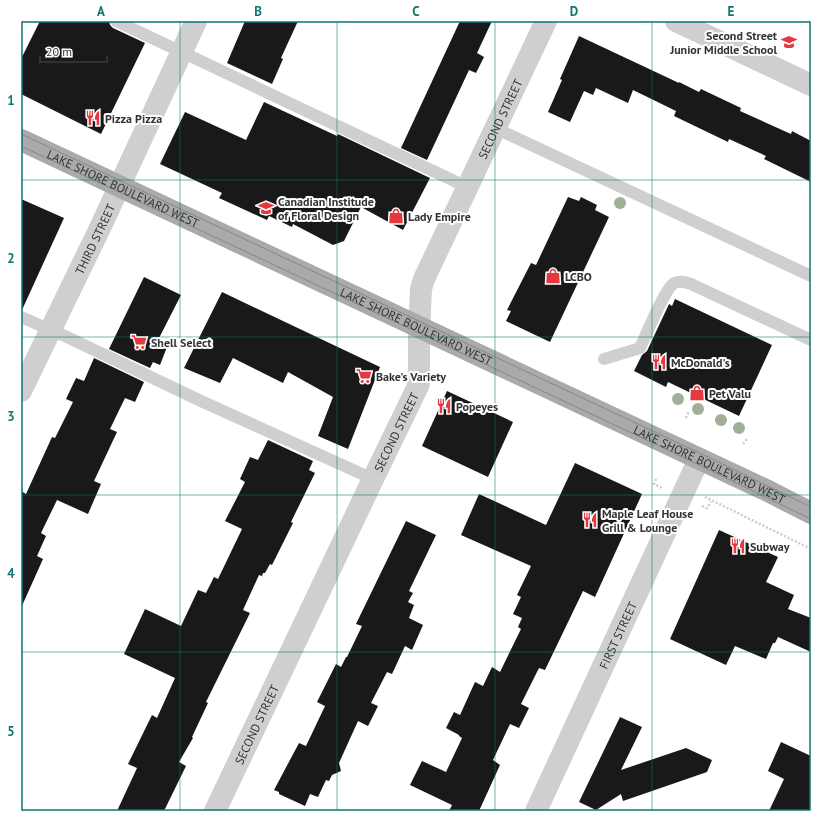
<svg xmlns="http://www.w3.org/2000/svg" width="832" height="832" font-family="'PT Sans',sans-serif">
  <rect width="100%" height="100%" fill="#fff"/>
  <path fill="#191919" d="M40,21H109L110,25L113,28L145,43L101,134L21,94V59Z
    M245,21H298L281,58L283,59L272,84L227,63Z
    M460,21H492L477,53L484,57L476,73L469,70L427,160L401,148Z
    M579,36L679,83V82L699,92L701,89L741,108L740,111L791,134L792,131L811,141V182L764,159L766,156L729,139L728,142L674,116L676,111L633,90L628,103L596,88L593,95L584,91L570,122L548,112L562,80L560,79Z
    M264,102L337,136L338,134L430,178L403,230L361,207L344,241L333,245L293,224L292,227L269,216L267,220L219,198L222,193L160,164L185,112L246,140Z
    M568,197L579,201L581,197L597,205L595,210L609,217L550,342L506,321L511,311L507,310L531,263L536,265Z
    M21,199L64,218L22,310H21Z
    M144,277L181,295L157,342L167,347L160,365L153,362L150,368L109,349Z
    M222,292L380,367L348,449L318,436L333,397L288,372L283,383L233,358L220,383L184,368Z
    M675,299L772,345L739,416L668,382L666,387L634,371L642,355L647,351L669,304L672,306Z
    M94,358L144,382L135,402L125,398L110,429L117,432L94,481L101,484L88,514L57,500L41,533L46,536L37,556L43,559L21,608V491L26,494L52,437L55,438L73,402L66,399L76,378L84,381Z
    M447,391L513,422L488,477L422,446Z
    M268,440L313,461L309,470L315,473L291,522L293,523L272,565L270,564L265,573H263L262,576L259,575L243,610L250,613L206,702L208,703L192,737L193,738L179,762L186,766L164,811H117L137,768L128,764L152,715L157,718L175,678L124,654L145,609L181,626L198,590L206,593L214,577L218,579L242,529L225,521L245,482L240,479L250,457L258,460Z
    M575,463L642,494L595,597L583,591L545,670L539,668L521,704L529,708L519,728L510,724L493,760L500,765L479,811H449L452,805L410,785L422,761L446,772L462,738L459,736V735L446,728L454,712L460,715L475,682L483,686L492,667L500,672L521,629L518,627L522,618L513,614L521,597L517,595L531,566L461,535L479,494L546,525Z
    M406,521L436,535L409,591L413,593L408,602L414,605L409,618L423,625L412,650L405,646L392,674L387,672L371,703L378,706L368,726L358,721L339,763L341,771L332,775L329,781L326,780L318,797L310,794L305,806L279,794V792L274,790L299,743L306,746L325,706L317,702L336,664L341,667L346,657H347L362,626L356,624Z
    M719,530L778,557L766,582L794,595L788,609L811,618V652L778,637L775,643H773L766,659L735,646L726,665L670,639Z
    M620,717L642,727L621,770L686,748L712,760L707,772L623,801L621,794L596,810L579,802Z
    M781,742L811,756V811H769L784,779L768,771Z"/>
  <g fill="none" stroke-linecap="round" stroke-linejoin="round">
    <path stroke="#ccc" stroke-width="2.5" stroke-dasharray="2 2" stroke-linecap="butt" d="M686,418L689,411
      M743,444L747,439
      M656,479L654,484L662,488
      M705,497L811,549
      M702,506L707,508L711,502"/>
    <path stroke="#cfcfcf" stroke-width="12" d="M116,21L467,187
      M495,128L811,276
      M21,317L67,337L201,401L373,479
      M604,359L640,348C646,335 664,291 673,284C678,280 685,282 691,284L811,340"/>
    <g stroke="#cfcfcf" stroke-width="22">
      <path d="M676,21L811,85"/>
      <path id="s1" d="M21,391L100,228L196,21"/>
      <path id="s2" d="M215,811L373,479L419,384V333L421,289L424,279L546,21"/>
      <path id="s3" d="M536,811L699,459"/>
    </g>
    <path stroke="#aaa" stroke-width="22" id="s4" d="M21,140L768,491L811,513"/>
    <path stroke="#878787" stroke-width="1" d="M21,134L708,457L811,507
      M21,146L670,451L811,519"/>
  </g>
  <g fill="#a0af95">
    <circle cx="620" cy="203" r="6"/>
    <circle cx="678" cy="399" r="6"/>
    <circle cx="698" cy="409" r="6"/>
    <circle cx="721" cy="420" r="6"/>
    <circle cx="739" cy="428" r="6"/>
  </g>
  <path fill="none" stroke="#0f766e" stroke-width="1" stroke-opacity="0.55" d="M180,21V811M337,21V811M495,21V811M652,21V811M21,180H811M21,337H811M21,495H811M21,652H811"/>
  <defs>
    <symbol id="school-bare" viewBox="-9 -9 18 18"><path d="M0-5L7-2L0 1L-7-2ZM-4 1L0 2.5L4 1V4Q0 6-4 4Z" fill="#e3393f" stroke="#fff" stroke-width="2.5" paint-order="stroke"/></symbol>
    <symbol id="restaurant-bare" viewBox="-9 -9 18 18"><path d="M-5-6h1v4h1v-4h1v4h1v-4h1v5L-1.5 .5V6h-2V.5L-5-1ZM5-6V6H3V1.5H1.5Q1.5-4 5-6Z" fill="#e3393f" stroke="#fff" stroke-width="2.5" paint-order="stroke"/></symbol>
    <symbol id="university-bare" viewBox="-9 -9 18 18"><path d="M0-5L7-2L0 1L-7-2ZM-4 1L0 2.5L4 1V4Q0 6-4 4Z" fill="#e3393f" stroke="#fff" stroke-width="2.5" paint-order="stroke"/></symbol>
    <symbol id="shop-bare" viewBox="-9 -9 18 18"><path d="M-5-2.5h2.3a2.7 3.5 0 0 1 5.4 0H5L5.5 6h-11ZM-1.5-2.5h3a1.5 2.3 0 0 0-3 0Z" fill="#e3393f" stroke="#fff" stroke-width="2.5" paint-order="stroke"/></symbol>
    <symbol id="supermarket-bare" viewBox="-9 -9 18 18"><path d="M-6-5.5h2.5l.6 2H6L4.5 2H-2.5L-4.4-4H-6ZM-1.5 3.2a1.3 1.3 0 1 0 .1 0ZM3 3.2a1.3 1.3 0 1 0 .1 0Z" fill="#e3393f" stroke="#fff" stroke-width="2.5" paint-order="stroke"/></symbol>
  </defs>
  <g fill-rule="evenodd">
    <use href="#school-bare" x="778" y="31" width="22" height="22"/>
    <use href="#restaurant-bare" x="82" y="107" width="22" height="22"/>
    <use href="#university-bare" x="255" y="197" width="22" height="22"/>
    <use href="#shop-bare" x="385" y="205" width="22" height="22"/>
    <use href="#shop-bare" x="542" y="265" width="22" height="22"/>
    <use href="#supermarket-bare" x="128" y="331" width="22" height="22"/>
    <use href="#restaurant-bare" x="648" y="351" width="22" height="22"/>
    <use href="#supermarket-bare" x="353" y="365" width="22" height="22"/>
    <use href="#shop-bare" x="686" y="382" width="22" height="22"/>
    <use href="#restaurant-bare" x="433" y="395" width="22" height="22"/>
    <use href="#restaurant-bare" x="579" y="509" width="22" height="22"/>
    <use href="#restaurant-bare" x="727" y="535" width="22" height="22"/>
  </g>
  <g text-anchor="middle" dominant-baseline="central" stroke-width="4" stroke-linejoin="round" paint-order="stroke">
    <g font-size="12" font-weight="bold" fill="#323232" stroke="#fff" text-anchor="start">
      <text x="777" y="35" text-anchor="end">Second Street<tspan x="777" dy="14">Junior Middle School</tspan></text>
      <text x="105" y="118">Pizza Pizza</text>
      <text x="278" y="201">Canadian Institude<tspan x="278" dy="14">of Floral Design</tspan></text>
      <text x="408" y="216">Lady Empire</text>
      <text x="565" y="276">LCBO</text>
      <text x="151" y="342">Shell Select</text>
      <text x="671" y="362">McDonald's</text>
      <text x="376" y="376">Bake's Variety</text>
      <text x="709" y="393">Pet Valu</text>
      <text x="456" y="406">Popeyes</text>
      <text x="602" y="513">Maple Leaf House<tspan x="602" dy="14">Grill &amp; Lounge</tspan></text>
      <text x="750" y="546">Subway</text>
    </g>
    <g font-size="12" fill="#323232" stroke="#fff">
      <text stroke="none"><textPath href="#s2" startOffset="756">SECOND STREET</textPath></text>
      <text stroke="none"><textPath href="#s4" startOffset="113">LAKE SHORE BOULEVARD WEST</textPath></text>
      <text stroke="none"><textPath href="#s1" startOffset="169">THIRD STREET</textPath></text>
      <text stroke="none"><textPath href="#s4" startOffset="437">LAKE SHORE BOULEVARD WEST</textPath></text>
      <text stroke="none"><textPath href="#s2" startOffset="420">SECOND STREET</textPath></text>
      <text stroke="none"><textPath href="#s4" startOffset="761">LAKE SHORE BOULEVARD WEST</textPath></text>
      <text stroke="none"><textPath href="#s3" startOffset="194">FIRST STREET</textPath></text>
      <text stroke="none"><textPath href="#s2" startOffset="96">SECOND STREET</textPath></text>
    </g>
  </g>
  <rect width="832" height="832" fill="none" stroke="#ffffff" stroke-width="44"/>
  <path d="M40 56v6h67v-6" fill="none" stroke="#323232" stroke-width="2"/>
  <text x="46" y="56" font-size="12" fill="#323232" stroke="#ffffff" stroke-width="3" paint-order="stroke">20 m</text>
  <rect x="22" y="22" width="788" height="788" fill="none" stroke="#0f766e" stroke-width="1.5"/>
  <g font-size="13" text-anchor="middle" font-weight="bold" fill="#0f766e">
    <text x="101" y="16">A</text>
    <text x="258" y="16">B</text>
    <text x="416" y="16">C</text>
    <text x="574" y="16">D</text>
    <text x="731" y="16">E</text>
    <text x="11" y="105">1</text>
    <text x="11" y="263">2</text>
    <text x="11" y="421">3</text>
    <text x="11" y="578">4</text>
    <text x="11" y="736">5</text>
  </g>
</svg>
